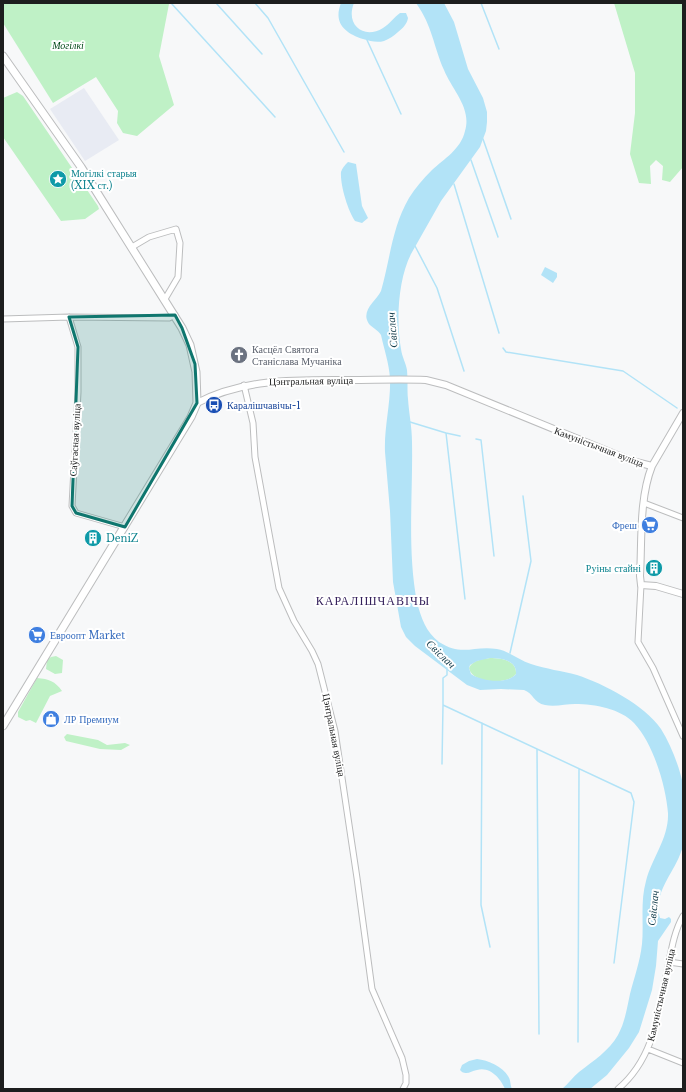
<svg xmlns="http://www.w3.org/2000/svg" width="686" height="1092" font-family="'Libre Baskerville',serif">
  <rect width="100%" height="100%" fill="#f7f8f9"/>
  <path fill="#e8ebf3" d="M84,88L119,140L85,161L50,109Z"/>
  <path fill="#bff1c6" d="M3,3H168L169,4L159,56L174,105L137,136L123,133L117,123L118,111L96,77L53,103L3,23Z
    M614,3H683V167L670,182L662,180L663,166L656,160L650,166L651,184L639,183L630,154L635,113V73Z
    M17,92L23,96L98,206L99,209L85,219L61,221L3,137V98Z
    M56,656L63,660L62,673L55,674L46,669L47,660L51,657Z
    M490,658C501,658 517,660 516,674C508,685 472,684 469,668C473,660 482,659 490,658Z
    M37,678C49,679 55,681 62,691L50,696L36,723L30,720L26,721L18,717V712Z
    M67,734L98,740L107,745L125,743L130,745L121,750L100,749L66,741L64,737Z"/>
  <path fill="#b2e3f7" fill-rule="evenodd" d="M341,3H354C345,25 364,40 383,28C390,24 394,17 400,13H406L408,18C407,24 403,28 398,32C394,36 389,39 384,41C377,43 370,41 363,39C345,33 333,23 341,3Z
    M416,3H444L454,22L468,69L483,98L487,112V122L486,131L480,147L441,201L411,254C398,280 396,321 401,349C402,357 406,363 407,370C408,380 407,390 408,399C409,414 412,427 412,442C413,495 407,550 417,602C421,618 426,632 439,642C462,657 474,645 497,649C509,651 519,660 531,664C546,669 562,671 577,675C604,684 645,705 661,729C671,745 679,766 683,784C685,796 683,810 683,822C683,832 685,843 681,852C674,873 652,894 660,918L665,919L669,917L671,919V922L658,941L656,966L652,990L639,1032L629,1048L607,1075L590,1089H562C568,1084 573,1077 579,1072C593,1061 609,1051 618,1035C625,1022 627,1008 630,994C634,978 640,962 642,944C644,923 640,902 646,881C652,858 669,838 668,813C666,786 653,743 634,723C621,709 595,704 575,704C566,704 555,707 545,705C534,703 533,693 524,690L501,689L480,690L467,685L415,646L406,637L401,627L393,582L390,511L385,452C384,427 391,403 390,378C389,363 384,349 381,335C378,330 373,328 369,324C360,311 376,301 381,291C390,260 392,227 409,198C415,188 423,179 432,170C444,159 461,149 465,131C472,108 452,90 444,70C433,45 433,27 416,3ZM490,658C501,658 517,660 516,674C507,685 481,681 471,674L469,668L470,665L477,661Z
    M348,162L356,164L362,206L368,218L362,223L355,221C348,211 340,185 341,172C342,168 345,165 348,162Z
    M545,267L557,273V277L553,283L541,275Z
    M477,1059C488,1060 503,1067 508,1076C511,1080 510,1085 512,1089H505C501,1079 490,1066 477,1070C471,1071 468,1075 462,1072L460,1070L462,1065L469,1061Z"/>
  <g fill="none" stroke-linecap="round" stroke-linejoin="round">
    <path stroke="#b2e3f7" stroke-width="1.5" d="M171,3L275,117
      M216,3L262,54
      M255,3L268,18L344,152
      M481,3L499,49
      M367,40L401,114
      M483,139L511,219
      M471,160L498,237
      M454,184L499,333
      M415,246L437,288L464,371
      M503,348L506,352L623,371L677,408
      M410,422L446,433L465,599
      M446,433L460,436
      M476,439L481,440L494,556
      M510,653L531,561L523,496
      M447,669V675L443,678V705L631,793L634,802L614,963
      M482,723L481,905L490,947
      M537,749L539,1034
      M442,764L443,705
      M578,1042L579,769"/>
    <defs>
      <path id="minor" d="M132,247L149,237L176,229L180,243L178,277L165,299
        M69,317L78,347V392L72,506L76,513L125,527
        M3,319L69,317L169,318L175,315
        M244,385L253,423L255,457L279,588L294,621L312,651L318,664L335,731L357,878L372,989L402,1058L406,1075V1083L403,1089
        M644,503L683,518
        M641,585L638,642L653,668L683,736
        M669,962L683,964
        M648,1049L683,1063
        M618,1089C656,1057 659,1008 669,962C672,946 675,930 683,916"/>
      <path id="tertiary" d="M197,403C245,378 297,380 349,380C375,380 400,379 426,380L446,385L632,461L652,466
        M683,413L652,466C639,499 642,541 640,576L641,585L656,586L683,594"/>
      <path id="secondary" d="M3,56L81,167L182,328L190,345L196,372L197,403L191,417L3,726"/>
    </defs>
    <use href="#minor" stroke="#bcbdbe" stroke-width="7"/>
    <use href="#tertiary" stroke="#bcbdbe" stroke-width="8"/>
    <use href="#secondary" stroke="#bcbdbe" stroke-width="9"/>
    <use href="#minor" stroke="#fff" stroke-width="5"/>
    <use href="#tertiary" stroke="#fff" stroke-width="6"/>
    <use href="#secondary" stroke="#fff" stroke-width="7"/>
  </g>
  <path fill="#0f766e" fill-opacity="0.2" stroke="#0f766e" stroke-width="3" stroke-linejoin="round" d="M175,315L182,328L195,364L197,403L125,527L76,513L72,506L78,347L69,317Z"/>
  <defs>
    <symbol id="sight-disc" viewBox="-11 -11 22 22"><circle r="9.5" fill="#0f9aa8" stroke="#fff"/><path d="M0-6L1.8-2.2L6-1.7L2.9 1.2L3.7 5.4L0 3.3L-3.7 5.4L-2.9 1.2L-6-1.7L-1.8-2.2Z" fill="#fff"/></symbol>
    <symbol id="church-disc" viewBox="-11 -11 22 22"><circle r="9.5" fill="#6b7280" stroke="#fff"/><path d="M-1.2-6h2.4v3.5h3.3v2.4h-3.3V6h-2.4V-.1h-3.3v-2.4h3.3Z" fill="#fff"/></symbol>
    <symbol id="bus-disc" viewBox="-11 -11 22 22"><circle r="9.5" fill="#1a4fb4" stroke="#fff"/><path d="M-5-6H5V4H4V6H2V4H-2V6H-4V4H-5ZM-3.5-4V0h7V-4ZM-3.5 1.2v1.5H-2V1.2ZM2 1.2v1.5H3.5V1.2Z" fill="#fff"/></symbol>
    <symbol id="supermarket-disc" viewBox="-11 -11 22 22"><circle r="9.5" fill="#3f7fe0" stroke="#fff"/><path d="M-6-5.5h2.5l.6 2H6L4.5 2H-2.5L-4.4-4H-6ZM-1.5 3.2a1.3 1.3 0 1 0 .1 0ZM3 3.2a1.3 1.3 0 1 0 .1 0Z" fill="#fff"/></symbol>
    <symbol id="building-disc" viewBox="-11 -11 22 22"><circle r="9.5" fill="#0f9aa8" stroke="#fff"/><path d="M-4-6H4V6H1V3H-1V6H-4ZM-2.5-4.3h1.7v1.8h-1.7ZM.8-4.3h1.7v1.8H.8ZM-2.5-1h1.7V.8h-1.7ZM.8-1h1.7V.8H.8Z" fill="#fff"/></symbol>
    <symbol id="shop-disc" viewBox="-11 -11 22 22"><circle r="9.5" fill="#3f7fe0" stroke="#fff"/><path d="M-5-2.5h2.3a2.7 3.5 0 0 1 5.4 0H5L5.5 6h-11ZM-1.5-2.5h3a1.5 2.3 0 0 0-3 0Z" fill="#fff"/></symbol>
  </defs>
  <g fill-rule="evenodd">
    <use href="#sight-disc" x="48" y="169" width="20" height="20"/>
    <use href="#church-disc" x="229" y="345" width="20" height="20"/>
    <use href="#bus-disc" x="204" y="395" width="20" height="20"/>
    <use href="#supermarket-disc" x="640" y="515" width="20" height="20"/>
    <use href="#building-disc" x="83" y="528" width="20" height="20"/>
    <use href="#building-disc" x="644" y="558" width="20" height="20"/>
    <use href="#supermarket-disc" x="27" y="625" width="20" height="20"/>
    <use href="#shop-disc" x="41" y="709" width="20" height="20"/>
  </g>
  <g text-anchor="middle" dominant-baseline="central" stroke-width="4" stroke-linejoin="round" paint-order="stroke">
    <g font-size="10" font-style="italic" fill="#004818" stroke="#fff">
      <text x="68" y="45">Могілкі</text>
    </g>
    <g font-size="10" fill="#0d838f" stroke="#fff" text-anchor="start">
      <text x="71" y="173">Могілкі старыя<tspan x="71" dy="12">(XIX ст.)</tspan></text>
      <text x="106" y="538">DeniZ</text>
      <text x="641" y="568" text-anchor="end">Руіны стайні</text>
    </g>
    <g font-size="10" fill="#5b616d" stroke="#fff" text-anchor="start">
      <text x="252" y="349">Касцёл Святога<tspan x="252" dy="12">Станіслава Мучаніка</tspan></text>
    </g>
    <g font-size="10" fill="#1d1e1e" stroke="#fff">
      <text transform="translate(311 381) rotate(-1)">Цэнтральная вуліца</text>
      <text transform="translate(75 440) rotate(-87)">Саўгасная вуліца</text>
      <text transform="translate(599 447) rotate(21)">Камуністычная вуліца</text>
      <text transform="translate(334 735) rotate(79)">Цэнтральная вуліца</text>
      <text transform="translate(661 995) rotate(-77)">Камуністычная вуліца</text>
    </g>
    <g font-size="10" fill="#164399" stroke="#fff" text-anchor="start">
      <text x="227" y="405">Каралішчавічы-1</text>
    </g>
    <g font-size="10" fill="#366cbe" stroke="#fff" text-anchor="start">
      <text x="637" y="525" text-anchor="end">Фреш</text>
      <text x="50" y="635">Евроопт Market</text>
      <text x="64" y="719">ЛР Премиум</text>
    </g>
    <g font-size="11" font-style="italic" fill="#18404e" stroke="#fff">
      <text transform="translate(392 330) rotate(-95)">Свіслач</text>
      <text transform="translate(441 654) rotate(44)">Свіслач</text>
      <text transform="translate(653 908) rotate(-84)">Свіслач</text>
    </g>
    <g font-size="12" letter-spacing="1" fill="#35215c" stroke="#fff">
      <text x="373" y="600">КАРАЛІШЧАВІЧЫ</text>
    </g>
  </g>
  <rect width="686" height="1092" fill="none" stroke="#1d1e1e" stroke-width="8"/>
</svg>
